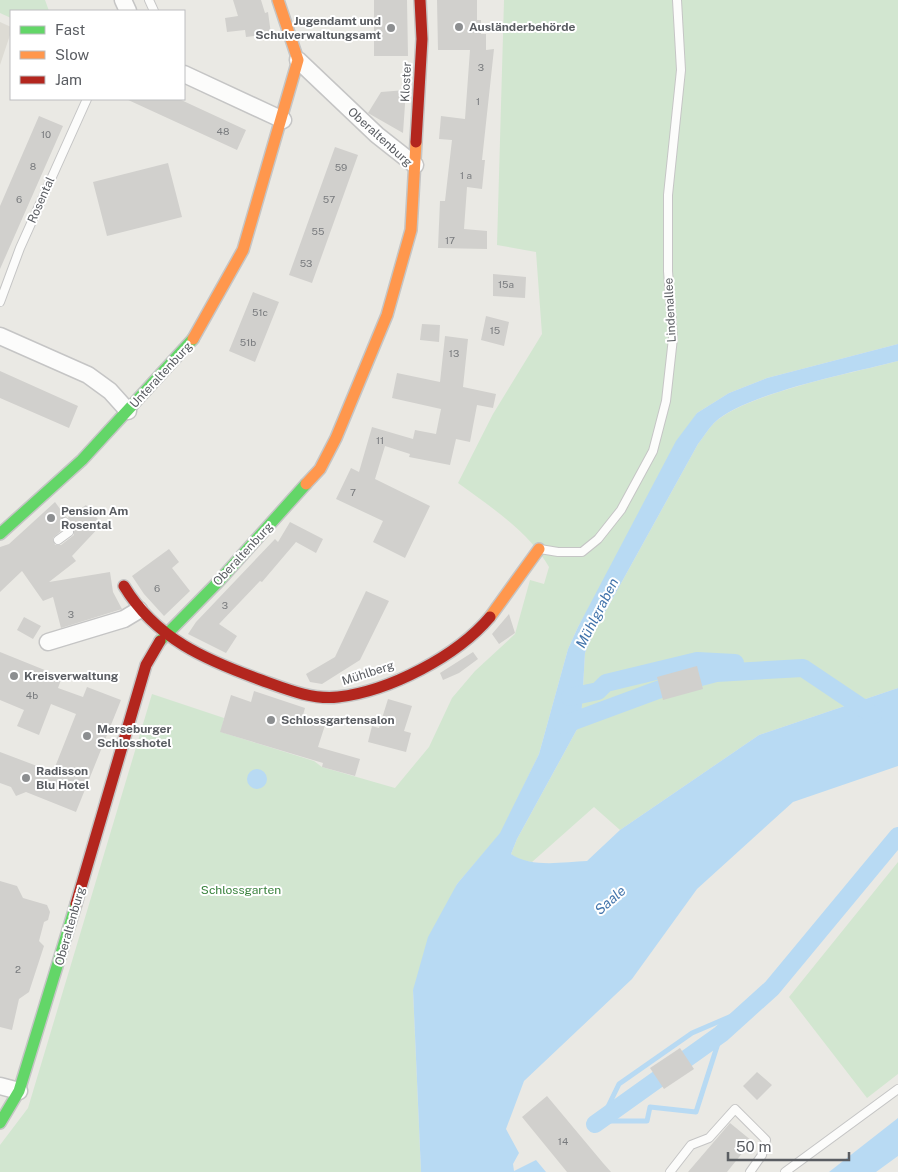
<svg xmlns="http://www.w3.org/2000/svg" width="898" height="1172" font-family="'Public Sans',sans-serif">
  <rect width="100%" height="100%" fill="#eae9e4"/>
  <path fill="#dddbd4" d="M0,22L11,27V32L0,65Z"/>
  <path fill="#d2e6d0" d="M0,0H45L49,11H11V18L0,13Z
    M504,0H898V344L767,378L729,393L697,413L578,627L568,649L539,754L501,833L457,884L413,991L421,1172H0V1145L28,1108L152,694L224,718L221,732L314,761L322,767L395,788L429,747L452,698L475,671L515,634L530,580L544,584L549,567C529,532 491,507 458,483L493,414L542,334L536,252L497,245Z
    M898,361V688L759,735L620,830L594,807L532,862L519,860L511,854L517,839L581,722L585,653L593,634L698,444C703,438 708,429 714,423C746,393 853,373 898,361Z
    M898,862V1074L867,1098L789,997Z"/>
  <path fill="#b8daf3" d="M898,344V361C852,373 746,393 714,423C708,429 703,438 698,444L593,634L585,653L581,722L517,839L511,854C531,868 563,862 587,861L620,830L759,735L898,688V766L793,802L697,889L632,979L524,1081L506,1129L519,1153L513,1164L514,1171L536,1160L546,1172H421L413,990L428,937L457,884L500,833L539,754L568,649L578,627L676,441L697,413L729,393L767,378Z
    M247 779a10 10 0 1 1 20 0a10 10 0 1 1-20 0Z
    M898,1118V1156L876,1172H829Z"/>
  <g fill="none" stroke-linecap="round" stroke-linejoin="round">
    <path stroke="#b8daf3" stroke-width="5" d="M721,1034L696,1112L650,1107L647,1121H601L619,1084L692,1033L748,1009"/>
    <path stroke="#b8daf3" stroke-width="18" d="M570,697L598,691L606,683L697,661L735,663
      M563,725L674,684L716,673L803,668L873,715
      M595,1124L721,1034L772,988L898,836"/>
  </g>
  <path fill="#d1d0cd" d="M233,0H261L265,13L268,12L271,34L246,37L245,30L227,32L225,18L238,16Z
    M374,0H407L408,56H374Z
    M437,0H477V20H481V34H486V50L494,49L482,160H485L482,189L467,187L464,229L487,231V249L438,248L440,201H445L452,140L439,139L441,116L465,119L470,50H438Z
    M406,90L403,133L368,113L381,92Z
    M126,99H179L246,130L237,150Z
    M39,116L63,126L0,269V206Z
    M335,147L358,155L312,283L289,275Z
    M168,163L182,217L107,236L93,182Z
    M493,274L526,277L525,298L493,296Z
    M253,292L279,302L255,362L229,351Z
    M486,316L509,322L504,346L481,340Z
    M422,324L440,325L439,342L420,340Z
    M445,336L468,339L463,387L496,394L493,408L477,405L470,442L456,439L450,465L409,457L410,454L385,446L375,479L430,506L405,558L373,542L383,521L336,499L351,468L359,472L372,427L413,439L415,430L436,434L441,409L392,398L397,373L440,382Z
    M0,371L78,406L69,428L0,398Z
    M55,502L66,517L60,521L62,530L53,538L55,545H61L74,535V530L68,517L86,505L102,524L72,556L76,561L49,582L110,572L113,592L122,609L61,628L53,597L43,601L22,571L0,592V547L9,544Z
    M290,522L323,539L316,553L296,542L262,582L260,581L219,624L237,636L226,653L188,634L196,622L275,539L278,542Z
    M169,549L179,562L172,568L190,591L164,616L144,594L132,576Z
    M366,591L389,601L360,660L322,684L310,682L306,674L335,657Z
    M509,614L515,633L499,644L492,634Z
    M24,617L41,626L33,639L17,630Z
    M0,652L62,677L58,688L83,697L87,687L121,700L76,812L26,792L16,796L11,787L0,783V752L53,772L76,714L51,704L39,735L17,726L24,710L0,700Z
    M473,652L478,659L459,673L443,680L440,673Z
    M697,666L703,689L663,700L657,677Z
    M254,691L305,708L303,715L326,722L318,747L360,759L355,776L322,767L323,763L220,732L231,695L251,702Z
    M388,699L412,706L404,731L411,733L406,752L368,742L372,726L379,728Z
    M0,881L17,886L23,898L47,905L50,912L48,920L44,922L39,941L44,946L29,992L19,999L12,1030L0,1027Z
    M680,1048L694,1069L664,1089L650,1068Z
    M757,1072L772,1085L757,1100L743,1086Z
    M547,1096L603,1163L611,1172H567L522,1117Z
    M730,1123L752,1141L727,1172H688Z"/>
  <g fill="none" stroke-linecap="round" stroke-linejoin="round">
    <defs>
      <path id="lane" d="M149,0L154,11
        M0,302L20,248L87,99
        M58,540L69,532L65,522
        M540,549L558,552H582L598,539L621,510L653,451L666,401L673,338L668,271V195L681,70L677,0
        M670,1172L691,1145L709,1138L735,1109L766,1140L762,1155L750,1172
        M785,1172L898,1089"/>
      <path id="street" d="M123,0L128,11
        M298,60L377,135L415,165
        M184,74L283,120
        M0,336L88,375L110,391L128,411
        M48,642L124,619L139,610
        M0,1086L19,1091"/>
      <path id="fast" d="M0,534L82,460L193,339
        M160,641L219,581L306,484
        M0,1123L19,1091L76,904"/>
      <path id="slow" d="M193,339L243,250L298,60L278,0
        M306,484L320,469L336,438L387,315L411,230L416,142
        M490,617L539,549"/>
      <path id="jam" d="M416,142L422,39L420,0
        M124,586C156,639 206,660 261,680C286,689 312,700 338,697C390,691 457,656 490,617
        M76,904L146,665L160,641"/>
    </defs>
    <use href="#lane" stroke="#c5c5c5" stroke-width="10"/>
    <use href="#street" stroke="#c5c5c5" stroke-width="19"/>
    <use href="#fast" stroke="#c5c5c5" stroke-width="14"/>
    <use href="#slow" stroke="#c5c5c5" stroke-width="14"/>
    <use href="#jam" stroke="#c5c5c5" stroke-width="14"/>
    <use href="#lane" stroke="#fcfcfb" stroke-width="8"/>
    <use href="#street" stroke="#fcfcfb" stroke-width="16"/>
    <use href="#fast" stroke="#63d668" stroke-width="11"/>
    <use href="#slow" stroke="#ff974d" stroke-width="11"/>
    <use href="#jam" stroke="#b3261e" stroke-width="11"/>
  </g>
  <g fill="#8c8e90" stroke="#fff" stroke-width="2">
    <circle cx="459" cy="27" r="5"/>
    <circle cx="391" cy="28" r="5"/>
    <circle cx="51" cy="518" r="5"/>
    <circle cx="14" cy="676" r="5"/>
    <circle cx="271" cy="720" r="5"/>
    <circle cx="87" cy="736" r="5"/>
    <circle cx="26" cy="778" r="5"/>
  </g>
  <g text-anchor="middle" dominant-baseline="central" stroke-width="4" stroke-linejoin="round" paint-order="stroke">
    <g font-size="10" fill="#797b7e">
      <text x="481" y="67">3</text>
      <text x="478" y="101">1</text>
      <text x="223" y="131">48</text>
      <text x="46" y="134">10</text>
      <text x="33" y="166">8</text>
      <text x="341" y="167">59</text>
      <text x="466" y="175">1 a</text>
      <text x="19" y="199">6</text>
      <text x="329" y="199">57</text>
      <text x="318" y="231">55</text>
      <text x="450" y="240">17</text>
      <text x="306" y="263">53</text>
      <text x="506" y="284">15a</text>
      <text x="260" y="312">51c</text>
      <text x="495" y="330">15</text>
      <text x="248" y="342">51b</text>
      <text x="454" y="353">13</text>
      <text x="380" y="440">11</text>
      <text x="353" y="492">7</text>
      <text x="157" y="588">6</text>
      <text x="225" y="605">3</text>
      <text x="71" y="614">3</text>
      <text x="32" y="695">4b</text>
      <text x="18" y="969">2</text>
      <text x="563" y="1141">14</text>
    </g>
    <g font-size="12" font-weight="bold" fill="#5a5d62" stroke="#fff" text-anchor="start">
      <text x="381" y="21" text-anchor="end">Jugendamt und<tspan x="381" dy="14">Schulverwaltungsamt</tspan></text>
      <text x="469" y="27">Ausländerbehörde</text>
      <text x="61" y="511">Pension Am<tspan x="61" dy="14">Rosental</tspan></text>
      <text x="24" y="676">Kreisverwaltung</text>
      <text x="281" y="720">Schlossgartensalon</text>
      <text x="97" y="729">Merseburger<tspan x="97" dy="14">Schlosshotel</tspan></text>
      <text x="36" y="771">Radisson<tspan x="36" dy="14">Blu Hotel</tspan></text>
    </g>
    <g font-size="12" fill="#5a5d62" stroke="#fff">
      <text transform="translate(406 82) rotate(-87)">Kloster</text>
      <text transform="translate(380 137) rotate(42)">Oberaltenburg</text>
      <text transform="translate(41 200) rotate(-66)">Rosental</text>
      <text transform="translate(670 310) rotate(-93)">Lindenallee</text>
      <text transform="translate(161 375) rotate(-47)">Unteraltenburg</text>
      <text transform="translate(243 554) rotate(-47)">Oberaltenburg</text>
      <text transform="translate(368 673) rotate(-18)">Mühlberg</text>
      <text transform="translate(70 926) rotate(-74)">Oberaltenburg</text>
    </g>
    <g font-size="12" fill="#39823d" stroke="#fff">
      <text x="241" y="890">Schlossgarten</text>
    </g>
    <g font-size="14" font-style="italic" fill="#4274ab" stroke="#fff">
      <text transform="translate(597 613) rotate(-63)">Mühlgraben</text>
      <text transform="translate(610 900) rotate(-41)">Saale</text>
    </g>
  </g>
  <rect x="10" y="10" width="175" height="90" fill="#ffffff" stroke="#bdbec0"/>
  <rect x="20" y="26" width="25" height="8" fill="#63d668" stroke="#bdbec0"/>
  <text x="55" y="35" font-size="15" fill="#5a5d62">Fast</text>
  <rect x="20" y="51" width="25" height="8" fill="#ff974d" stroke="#bdbec0"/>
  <text x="55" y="60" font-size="15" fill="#5a5d62">Slow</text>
  <rect x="20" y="76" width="25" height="8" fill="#b3261e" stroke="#bdbec0"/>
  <text x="55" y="85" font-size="15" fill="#5a5d62">Jam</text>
  <path d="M728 1152v8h121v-8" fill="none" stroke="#5a5d62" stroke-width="2.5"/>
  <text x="736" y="1152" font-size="15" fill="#5a5d62" stroke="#ffffff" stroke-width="4" paint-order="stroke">50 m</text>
</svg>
